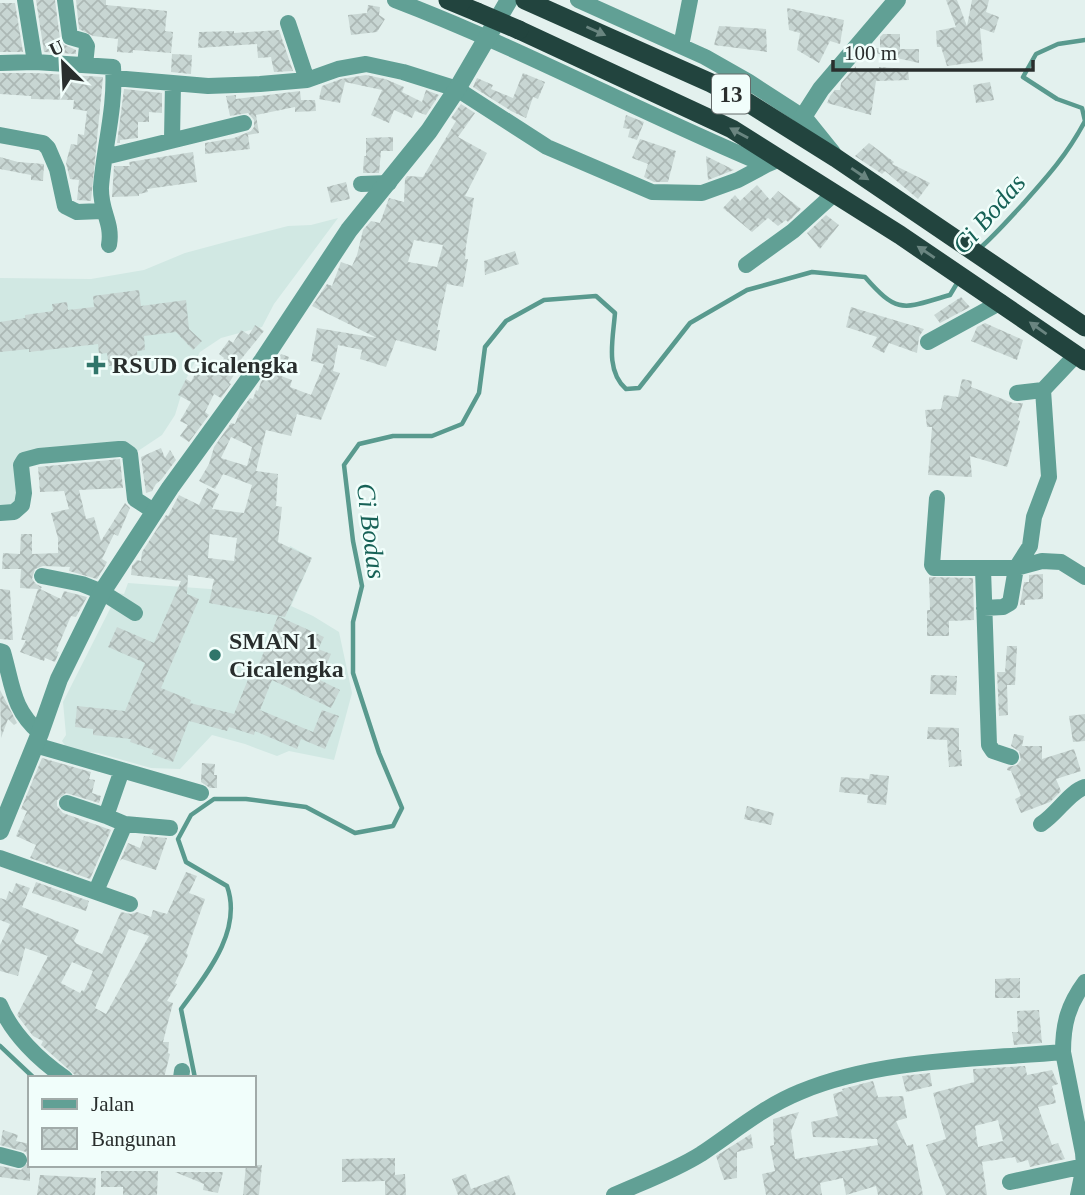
<svg xmlns="http://www.w3.org/2000/svg" width="1085" height="1195" font-family="Georgia,serif">
  <defs>
    <pattern id="building-cross-hatch" width="8" height="8" patternUnits="userSpaceOnUse" patternTransform="scale(1.75)"><rect width="8" height="8" fill="#c8d6d3"/><path d="M0 0l8 8M0 8l8-8" fill="none" stroke="#acb8b5"/></pattern>
  </defs>
  <rect width="100%" height="100%" fill="#e3f1ee"/>
  <path fill="#d1e8e3" d="M338,218L274,304L262,327L221,338L200,352L186,379L175,415L162,435L138,451L19,460L17,504L0,507V278L91,279L144,270L185,253L237,239L288,226L311,225Z
    M290,546L312,558L291,606L313,616L339,632L352,693L334,760L289,751L277,756L245,744L212,735L180,769L151,768L98,753L68,750L62,741L66,735L63,702L118,593L124,594L128,583L210,589L242,594L283,565Z"/>
  <g fill="none" stroke-linecap="round" stroke-linejoin="round">
    <path stroke="#599a8e" stroke-width="4.5" d="M1085,40L1058,44L1036,54L1023,77L1057,99L1082,108L1085,121
      M979,249C995,235 1008,220 1022,205C1047,177 1067,155 1085,121
      M0,1046L34,1078
      M195,1078L181,1009C206,975 243,931 227,886L186,862L178,839L191,815L214,799H246L306,807L355,833L393,826L402,808L379,753L353,673V622L362,586L353,541L344,465L359,444L393,436H432L462,424L479,393L485,347L506,321L544,300L596,296L615,313C613,339 605,370 626,389L639,388L690,323L747,290L812,272L865,277C899,316 904,308 950,295L959,280"/>
  </g>
  <path fill="url(#building-cross-hatch)" fill-rule="evenodd" d="M36,0H55L60,39L63,44L76,50V54L44,52Z
    M76,0H106V5L167,11L165,31L173,32L171,53L133,50V53L117,52L118,39L93,36L79,29Z
    M946,0H957L967,26L972,0H989L986,12L999,17L994,33L980,28L983,61L947,66L941,47H937L936,31L956,27Z
    M0,3H15L23,52H0Z
    M368,5L380,7L379,15L385,19L377,32L351,35L348,15L367,13Z
    M787,8L844,20L840,44L830,41L819,63L797,50L800,33L789,30Z
    M719,26L766,29L767,52L714,45Z
    M279,30L293,71L274,72L271,57L258,58L257,44L198,48L199,32L234,31V33Z
    M883,34H900V49H919V63L870,52L871,48H880V37Z
    M172,54L192,55L191,74L171,72Z
    M856,66V69L879,71V67L908,69L909,80L876,81L871,115L827,103L830,96L835,90H840L841,83Z
    M0,73H35L103,77L91,201L77,200L79,180L70,179L66,163L71,144L77,145L78,134L84,135L87,111L73,109L74,100L31,99V96L0,94Z
    M523,73L545,82L538,99L533,97L526,118L511,111L473,87L477,78L493,85L491,89L513,98Z
    M366,75L385,79L404,87L402,92L422,102L426,90L439,95L426,115L415,111L412,118L394,110L389,123L371,115L382,90L345,82L340,103L319,99L322,86L341,79Z
    M990,82L994,100L976,103L973,85Z
    M124,89L162,93V113L149,112V122H138V138L120,140V143H117Z
    M300,91L301,100H315L316,111L295,112V107L256,115L259,133L248,135L250,149L205,154V143L234,138L251,131L254,127V120L248,113L230,116L226,96L236,95V99Z
    M461,104L475,113L458,137L487,153L465,196L474,198L466,246L465,259H468L463,287L447,284L437,330H440L436,351L396,340L386,367L360,359L362,350L338,345L333,371L340,373L321,420L297,414L291,436L266,430L256,471L278,474L276,506L282,507L278,542L312,558L285,617L209,603L214,579L188,575L187,594L199,599L161,688L191,700L190,703L234,714L251,672L255,674L278,616L324,637L318,649L331,654L320,680L340,690L331,708L272,680L260,710L313,732L322,710L339,716L325,749L301,739L297,749L255,731L254,735L229,727L227,731L189,721L173,762L152,754L154,750L130,742L131,739L93,735V729L75,727L77,706L125,711L145,663L108,647L117,627L154,643L181,581L131,575L132,566L137,560L141,561L142,552L166,515L168,516L179,495L199,505L207,488L219,494L212,509L244,513L252,485L223,474L215,489L199,481L209,464L214,447L231,423L235,424L240,411L250,398L253,399L256,390L258,391L261,382L281,354L289,357L281,376L292,380L290,387L311,395L324,364L311,361L317,328L377,338L312,306L327,284L332,286L341,262L352,266L357,255L363,230L371,221L380,223L389,198L404,202L405,179L407,176L423,177L456,121L451,118ZM414,240L443,245L437,267L408,262ZM231,437L252,447L247,466L221,458ZM210,534L237,538L234,561L208,558Z
    M626,115L644,122L637,140L628,137L630,129L623,128Z
    M393,137V151H381L379,173H363L364,156H366V138Z
    M640,139L676,151L668,182H654L644,177L648,164L632,158Z
    M869,143L894,162L892,164L930,183L918,199L885,171L882,174L855,156Z
    M193,152L197,182L147,189L148,192L139,194V196L112,197L114,166H130L129,162Z
    M706,156L734,170L708,180Z
    M0,157L18,162L44,164L43,181L31,180V175L0,169Z
    M346,182L350,199L331,203L327,187Z
    M757,185L770,200L778,191L801,209L788,222L786,220L778,226L768,218L752,232L723,208L735,195L740,201Z
    M826,215L839,225L820,249L807,233Z
    M515,251L519,264L485,275L484,261Z
    M139,290L141,306L186,300L189,329L202,341L193,350L176,332L144,336L145,350L137,351L138,363L109,366L107,353L99,354L98,344L29,352V349L0,352V322L25,318V315L53,311L52,304L67,302L68,310L94,307L93,296Z
    M961,297L970,307L940,323L934,315Z
    M851,307L924,329L919,337L917,353L889,343L884,353L872,347L877,337L846,327Z
    M985,323L1023,340L1017,360L971,341L977,327Z
    M255,325L264,331L234,368L237,370L229,383L231,384L221,398L214,394L205,412L209,415L189,442L180,436L188,425L180,421L191,402L178,395L186,379L191,382L199,366L215,374L224,358L219,354L229,340L233,343L241,330L249,335Z
    M962,379L972,381L971,387L1013,403H1023L1018,420L1020,421L1007,467L970,456L972,477L928,475L932,427H927L925,410L941,409L944,395L958,397Z
    M161,448L165,458L170,450L176,460L161,480L156,484L152,491L146,493L141,457Z
    M120,459L123,488L79,490L86,519L94,517L101,541L125,503L130,508L118,536L114,534L102,559L107,562L105,566L97,579L69,571L70,567L43,566L35,569L32,579L36,584L42,587L40,589L61,599L64,591L87,597L76,617L71,616L56,651L59,652L55,662L45,658L44,661L20,652L26,640H21L38,589L20,588L21,569H2L3,553L20,554L21,534H32V554L58,553V538L51,513L69,509L64,491L40,492L38,467Z
    M1043,574V599L1025,600V605H1020L1024,582H1029V575Z
    M929,577L973,578L974,620L949,621V636H927V610H930Z
    M0,589L10,590L13,640L0,639Z
    M1007,646H1017L1015,685H1007L1008,715L999,716L997,672H1005Z
    M931,675L957,676L956,695L930,694Z
    M0,690L17,723L14,725L8,719L1,738Z
    M1085,714V741L1073,742L1069,716Z
    M928,727L959,728V750H961L962,766L949,767L947,740L927,739Z
    M1014,734L1024,736L1022,746H1042V759L1074,749L1081,771L1056,779L1061,791L1050,802L1021,813L1015,799L1021,796L1011,771L1007,770L1008,767L1017,765L1021,760L1019,751L1011,746Z
    M42,758L91,772L89,779L95,780L92,793L101,796L99,803L66,793L57,800V806L63,813L111,830L90,879L30,858L36,845L16,836L27,811L21,809Z
    M202,763L215,764L214,775H217V788H210L201,782Z
    M870,774L889,776L886,805L867,803L868,795L839,792L841,777L869,779Z
    M747,806L774,813L771,825L744,819Z
    M144,836L167,838L156,870L122,859L120,861L128,843L140,848Z
    M186,872L197,876L189,893L205,899L186,953L188,955L175,983L177,984L167,1001L173,1003L163,1042H169L168,1053L170,1054L164,1078H81L75,1075L41,1045L43,1041L33,1036L17,1015L48,956L25,948L18,976L0,971V945L10,924L0,920V898L6,900L9,891L12,893L16,883L30,888L22,907L79,930L74,941L77,944L102,954L121,912L131,914L137,912L151,917L153,910L167,914ZM129,929L149,936L106,1014L95,1008ZM72,962L93,971L84,991L82,990L80,993L61,983Z
    M36,882L89,901L86,911L32,893Z
    M1020,978V998H995V979Z
    M1039,1010L1042,1043L1014,1045L1012,1032H1018L1017,1011Z
    M1025,1066L1027,1075L1052,1070L1058,1084L1052,1086L1056,1103L1038,1107L1052,1145L1058,1143L1065,1159L1030,1167L1028,1160L1017,1163L1015,1157L982,1162L987,1195H946L926,1145L946,1139L933,1093L974,1082L973,1069ZM998,1120L1003,1141L978,1147L975,1126Z
    M930,1073L932,1086L906,1092L902,1076Z
    M873,1081L878,1097L903,1096L907,1118L896,1121L907,1146L913,1144L923,1195H878L876,1186L846,1195L843,1178L820,1183L822,1195H766L762,1174L775,1171L770,1146L774,1145L773,1119L799,1112L791,1131L795,1159L878,1145L877,1139L813,1137L811,1122L838,1116L833,1094L843,1091L842,1089Z
    M3,1130L18,1135L16,1141L30,1144V1181L0,1177V1166L21,1170L29,1162L26,1152L0,1145Z
    M751,1134L753,1148L737,1152V1178L724,1180L716,1156Z
    M395,1158V1175L405,1174L406,1195H385V1181L342,1182V1159Z
    M246,1165H262L259,1195H243Z
    M101,1171H158L157,1195H123V1187H101Z
    M175,1172H223L218,1193L203,1190L204,1184Z
    M466,1174L471,1189L509,1175L516,1195H458L452,1179Z
    M40,1175L96,1178L95,1195H37Z"/>
  <g fill="none" stroke-linecap="round" stroke-linejoin="round">
    <path stroke="#61a095" stroke-width="16" d="M25,0L35,62
      M65,0L70,37L84,41L87,46L85,65
      M395,0C521,48 641,113 766,165L773,162
      M578,0L705,57L749,82L803,117
      M288,23L307,80
      M681,46L690,0
      M0,63L35,62L113,67C116,107 104,147 101,187C100,212 113,222 109,245
      M114,78L208,86L260,84L307,80L338,69L366,64L403,72L457,89L547,147L652,192L702,193L738,180L766,165
      M0,135L43,143L48,148L57,169L65,206L77,212L102,211
      M172,139L173,83
      M105,157L244,123
      M361,184L389,183
      M746,265L793,231L835,193
      M928,342L1001,302
      M1017,393L1043,390L1076,355
      M937,498L932,565L934,568H1016L1042,561L1061,562L1085,577
      M0,513L14,512L22,505L24,493L21,465L24,460L39,456L119,449H123L130,454L135,499L155,512
      M983,569L989,745L993,751L1011,757
      M42,576L82,584L102,592L135,613
      M984,608L1003,607L1010,603L1016,568L1030,546L1034,517L1049,477L1043,390
      M0,651L3,652C13,686 12,709 40,733
      M35,745L201,793
      M122,770L106,816L125,824L170,828
      M67,803L106,816
      M1041,824C1058,813 1069,792 1085,787
      M0,858L130,904
      M96,891L125,824
      M0,1005C12,1034 39,1060 65,1078
      M181,1078L182,1071
      M0,1155L19,1160
      M1010,1182L1084,1166
      M614,1195C643,1182 674,1171 701,1154C734,1132 763,1107 800,1092C882,1058 976,1060 1063,1052
      M1078,1195L1084,1166L1083,1153L1063,1052C1063,1024 1068,1005 1085,982"/>
    <path stroke="#61a095" stroke-width="18" d="M832,153L803,117L821,89L897,0
      M0,831L40,733L59,679L102,592L170,488L263,360L349,230L429,131L457,89L509,0"/>
    <path stroke="#22443e" stroke-width="19" d="M448,0L477,12
      M525,0L711,83L747,102L836,158L1085,327
      M519,30L732,129L900,235L1085,361"/>
    <path stroke="#22443e" stroke-width="19" d="M477,12L519,30"/>
  </g>
  <defs><path id="oneway-solid" d="M-6-.8H1V-3.2L6.5 0L1 3.2V.8H-6Z" transform="scale(1.75)"/></defs>
  <g fill="#6a8580">
    <use href="#oneway-solid" transform="translate(596 31) rotate(24)"/>
    <use href="#oneway-solid" transform="translate(739 133) rotate(-151)"/>
    <use href="#oneway-solid" transform="translate(860 174) rotate(34)"/>
    <use href="#oneway-solid" transform="translate(926 252) rotate(-146)"/>
    <use href="#oneway-solid" transform="translate(1038 328) rotate(-145)"/>
  </g>
  <g fill="#30756a" stroke="#f1fefb" stroke-width="2.5">
    <path d="M92.5 354.5h7v7h7v7h-7v7h-7v-7h-7v-7h7z"/>
    <circle cx="215" cy="655" r="7"/>
  </g>
  <g text-anchor="middle" dominant-baseline="central" stroke-width="5" stroke-linejoin="round" paint-order="stroke">
    <rect fill="#f1fefb" stroke="#656c6b" stroke-width="2" x="712" y="74.5" width="38" height="39" rx="5"/>
    <g font-size="23" font-weight="bold" fill="#292e2d">
      <text x="731" y="94">13</text>
    </g>
    <g font-size="24" font-weight="bold" fill="#292e2d" stroke="#f1fefb" text-anchor="start">
      <text x="112" y="365">RSUD Cicalengka</text>
      <text x="229" y="641">SMAN 1<tspan x="229" dy="28">Cicalengka</tspan></text>
    </g>
    <g font-size="26" font-style="italic" fill="#166156" stroke="#f1fefb">
      <text transform="translate(989 214) rotate(-49)">Ci Bodas</text>
      <text transform="translate(371 531) rotate(83)">Ci Bodas</text>
    </g>
  </g>
  <rect x="28" y="1076" width="228" height="91" fill="#f1fefb" stroke="#a1aba9" stroke-width="2"/>
  <rect x="42" y="1099" width="35" height="10" fill="#61a095" stroke="#a1aba9" stroke-width="2"/>
  <text x="91" y="1111" font-size="21" fill="#292e2d">Jalan</text>
  <rect x="42" y="1128" width="35" height="21" fill="url(#building-cross-hatch)" stroke="#a1aba9" stroke-width="2"/>
  <text x="91" y="1146" font-size="21" fill="#292e2d">Bangunan</text>
  <g transform="translate(63 63) rotate(336)" stroke="#f1fefb" stroke-width="5" paint-order="stroke">
  <path d="M0-5L12 26L0 18L-12 26Z" fill="#292e2d"/>
  <text y="-10" font-size="19" font-weight="bold" text-anchor="middle" fill="#292e2d">U</text>
  </g>
  <path d="M833 60v10h200v-10" fill="none" stroke="#292e2d" stroke-width="3.5"/>
  <text x="844" y="60" font-size="21" fill="#292e2d" stroke="#f1fefb" stroke-width="5" paint-order="stroke">100 m</text>
</svg>
